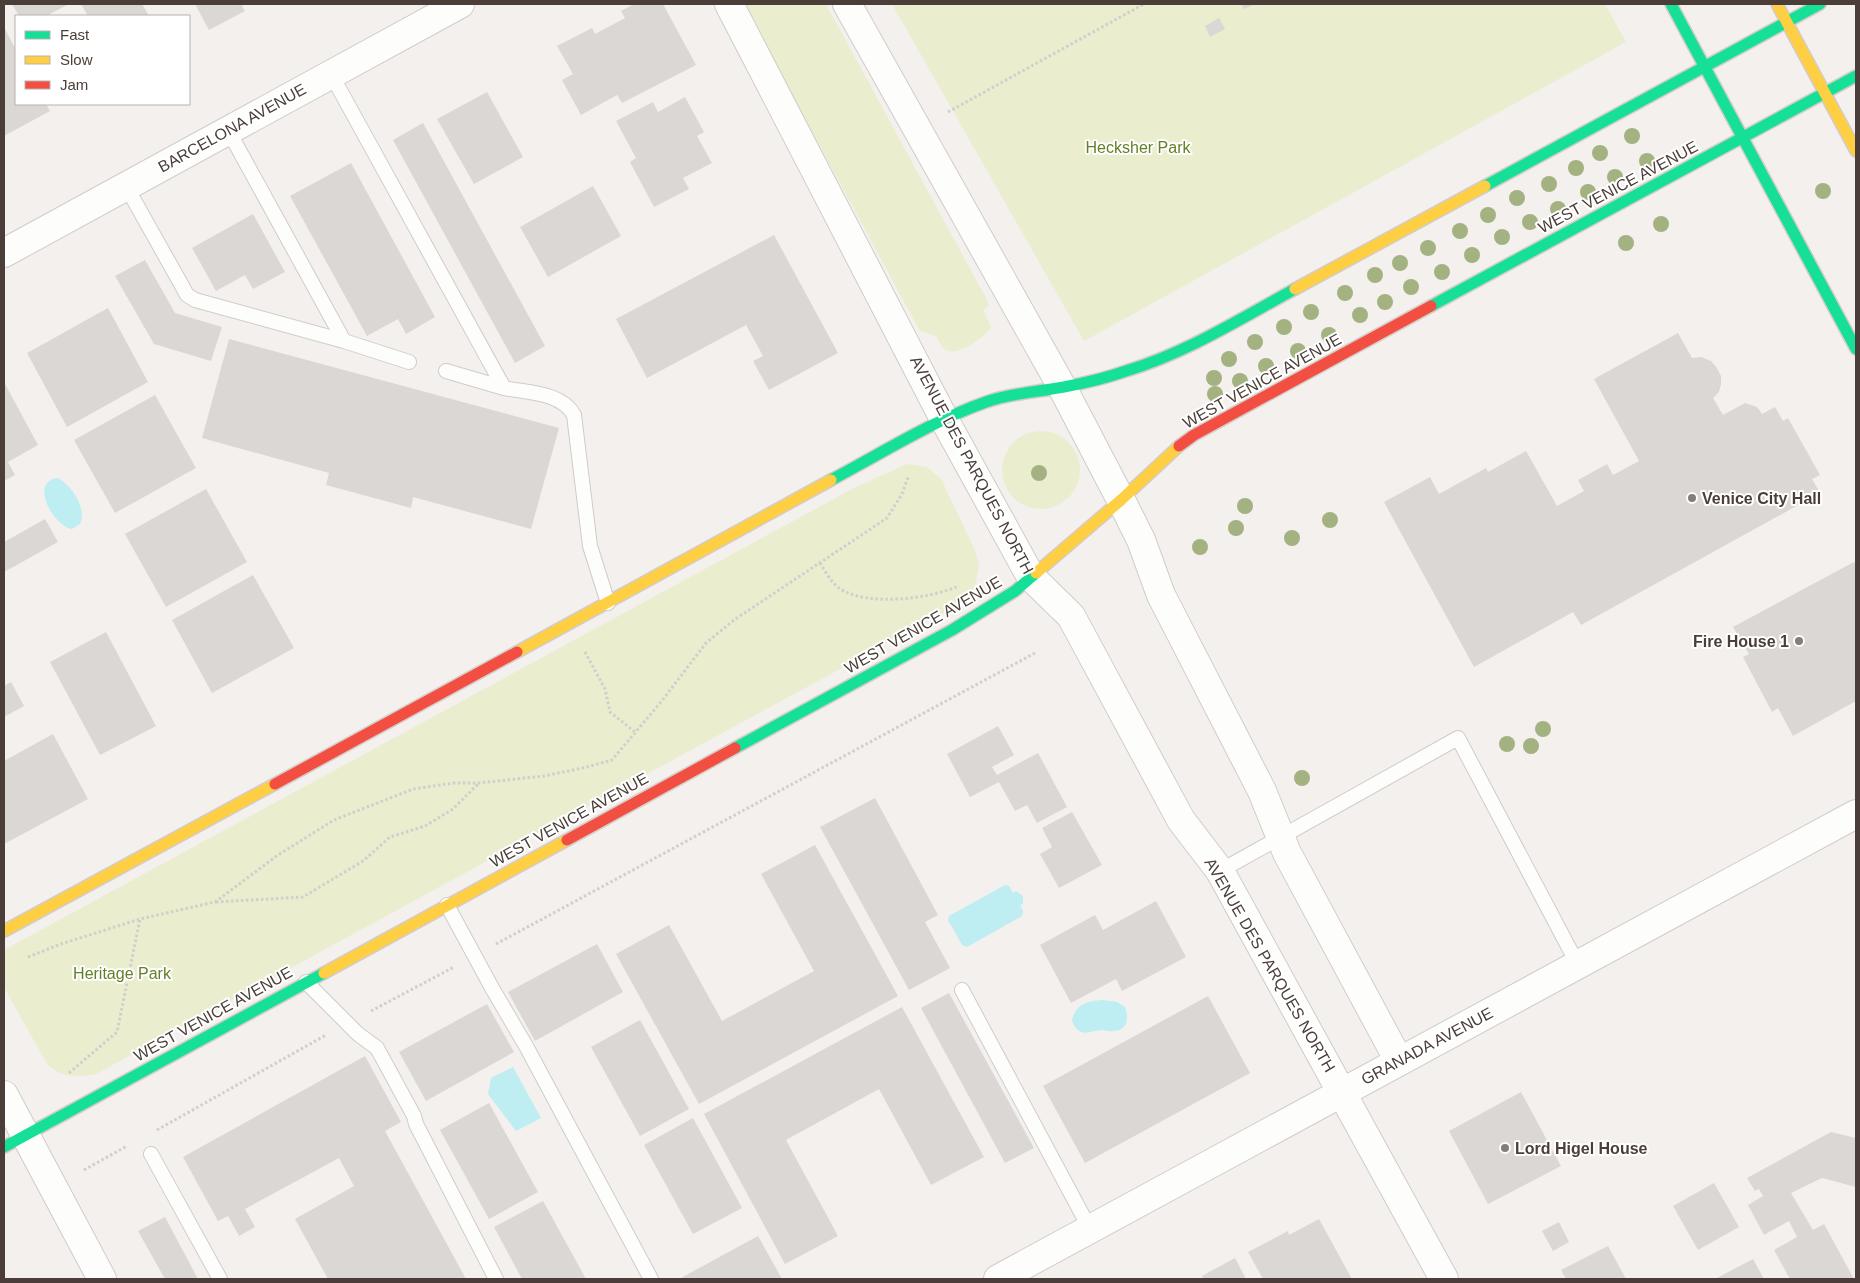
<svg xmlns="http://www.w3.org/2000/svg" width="1860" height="1283" font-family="Arial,sans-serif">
  <rect width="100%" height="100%" fill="#f3f0ee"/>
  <path fill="#eaedce" d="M743,4H826L987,300L989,306L983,310L991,327C987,336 959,355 949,351C942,349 939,342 936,336L920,331Z
    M892,4H1605L1626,42L1084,341Z
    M1002 470a39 39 0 1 1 78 0a39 39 0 1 1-78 0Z
    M907,464L927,467L941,479L975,550L979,565L976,582L972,591L963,602L96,1074C77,1078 62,1078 47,1064L4,987V950L854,488Z"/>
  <path fill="#beedf2" d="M58,478C72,486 87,508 80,524L72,529C54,527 28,481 58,478Z
    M1005,885L1009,886L1013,893L1016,891L1023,896V904L1020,905L1023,911L1022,916L967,947L962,945L948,920L949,916Z
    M1103,1000L1117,1002L1125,1007C1129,1018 1128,1030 1114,1031C1110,1032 1106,1030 1102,1030C1088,1031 1080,1039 1072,1021C1075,1004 1087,1001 1103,1000Z
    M513,1067L541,1118L516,1131L488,1094L491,1078Z"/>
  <path fill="#dbd7d4" d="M12,4H69L46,16H19Z
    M81,4H142L149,16H88Z
    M195,4H241L245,11L209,30Z
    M634,4H663L696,65L622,103L617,95L581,115L562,80L573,74L557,46L592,28L595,34L625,18L621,11Z
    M1241,4H1255L1244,9Z
    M1219,18L1225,29L1210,37L1205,26Z
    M4,27L16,50V104H46L50,111L4,136Z
    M487,92L523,157L474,184L437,119Z
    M685,97L704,132L697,136L712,163L683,178L689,189L654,207L630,162L636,158L616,121L653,102L658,112Z
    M423,123L545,346L515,363L393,140Z
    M351,163L435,317L406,334L398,319L367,336L290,196Z
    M593,186L621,236L548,277L520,227Z
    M253,214L285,272L253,289L245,275L216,291L192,248Z
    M774,235L838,353L769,390L753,361L763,356L746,325L647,378L616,319Z
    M145,260L175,313L222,327L211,361L154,344L115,276Z
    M108,308L148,382L67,427L27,353Z
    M1678,333L1692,358L1701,357L1711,361L1717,368L1721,376V384L1719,392L1713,398L1723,415L1745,403L1757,407L1762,414L1775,407L1783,421L1788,418L1820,475L1812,479L1820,493L1581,625L1573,612L1474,667L1384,502L1430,477L1439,494L1486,468L1488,472L1526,451L1557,506L1584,491L1578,480L1607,464L1613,475L1639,461L1594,379Z
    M229,339L559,428L531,529L413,497L411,508L326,485L329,473L202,438Z
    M4,382L38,445L8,462L15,475L4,481Z
    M155,395L196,468L115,513L74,440Z
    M206,489L247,562L166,607L125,534Z
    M45,519L58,542L4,572V542Z
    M1854,562L1856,566V701L1793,736L1778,708L1772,712L1743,657L1749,654L1733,627Z
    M253,575L294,648L212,693L172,620Z
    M106,632L156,726L100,755L50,662Z
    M11,682L24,706L4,717V686Z
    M998,726L1014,755L992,767L997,775L1038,753L1067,807L1037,823L1027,805L1015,811L999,782L970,797L947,754Z
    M53,734L88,799L4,844V761Z
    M875,798L938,915L925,922L950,968L909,990L820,827Z
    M1072,812L1102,865L1059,888L1040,854L1052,847L1042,828Z
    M815,845L898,996L699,1104L616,954L669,925L722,1021L814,971L761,874Z
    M1156,901L1186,957L1122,991L1116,979L1071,1003L1040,945L1095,915L1103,930Z
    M597,944L623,992L535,1041L508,992Z
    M949,993L1034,1148L1005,1163L921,1008Z
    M1208,996L1250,1073L1085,1163L1043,1086Z
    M487,1004L514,1052L426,1101L399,1052Z
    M902,1007L984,1157L931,1185L879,1089L786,1140L838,1236L785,1264L704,1114Z
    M640,1020L689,1109L640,1136L591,1047Z
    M365,1056L401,1122L385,1131L466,1279H328L295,1219L354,1186L339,1158L245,1209L255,1227L239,1236L228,1216L218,1221L183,1157Z
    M1521,1092L1561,1166L1488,1204L1449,1131Z
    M489,1103L538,1192L489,1219L440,1130Z
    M693,1118L742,1208L693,1234L644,1145Z
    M1831,1132L1856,1138V1187L1822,1178L1791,1193L1813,1230L1824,1224L1854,1279H1790L1774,1250L1797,1237L1789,1221L1764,1235L1748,1205L1763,1196L1759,1189L1755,1191L1747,1178Z
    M1714,1183L1739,1227L1698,1250L1673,1206Z
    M543,1201L586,1279H522L494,1227Z
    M165,1217L198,1279H165L138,1231Z
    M1319,1219L1352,1279H1263L1248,1252L1288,1231L1289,1235Z
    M1559,1222L1569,1242L1553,1251L1542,1231Z
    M758,1236L782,1279H679Z
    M1608,1246L1626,1279H1566L1561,1270Z
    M1235,1258L1246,1279H1203L1202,1276Z
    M1753,1259L1764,1279H1715Z"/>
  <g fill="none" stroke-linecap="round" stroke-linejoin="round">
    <defs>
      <path id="lane" d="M331,74L504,388C528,393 561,392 574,415L590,546L608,603
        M228,130L344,341L409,362
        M126,186L181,284L187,295L195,300L344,341
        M446,371L504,388
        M1220,871L1458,738L1578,965
        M447,905L492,988L526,1046L651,1279
        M306,982L358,1034L377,1048L414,1116L416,1124L496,1279
        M962,990L1090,1229
        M151,1154L220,1279"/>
      <path id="street" d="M729,4L944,419L1031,577L1071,616L1181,820L1220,871L1444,1279
        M847,4L1062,387L1121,500L1141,540L1161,595L1262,791L1287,853L1399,1061
        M4,253L460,4
        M4,1095L102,1279
        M998,1279L1856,814"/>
      <path id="fast" d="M1671,4L1856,349
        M1485,186L1820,4
        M1431,306L1856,76
        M831,480C882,453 932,421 986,402C1011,393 1037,392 1064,387C1085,383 1106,378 1126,371C1186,353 1240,319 1295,289
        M735,748L952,630L1015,591L1036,573
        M4,1147L324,973"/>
      <path id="slow" d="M1777,4L1856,151
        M1295,289L1485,186
        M1036,573L1121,500L1179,446
        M517,652L831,480
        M4,931L275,784
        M324,973L567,840"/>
      <path id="jam" d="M1179,446L1194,435L1431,306
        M275,784L517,652
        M567,840L735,748"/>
    </defs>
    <use href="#lane" stroke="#d0ccca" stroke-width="16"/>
    <use href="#street" stroke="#d0ccca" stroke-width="30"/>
    <use href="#fast" stroke="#d4ccc6" stroke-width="14"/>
    <use href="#slow" stroke="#d4ccc6" stroke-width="14"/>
    <use href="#jam" stroke="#d4ccc6" stroke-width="14"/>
    <path stroke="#d3cecc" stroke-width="3" stroke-dasharray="2.5 2.5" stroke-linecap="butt" d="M948,112L1144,4
      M820,563C825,571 831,582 839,588C866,607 929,599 959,586
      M585,652L605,689L610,712L635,732
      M216,902L303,897L363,861L390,837L425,826L453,809L478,784
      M496,944L1035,653
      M28,957L61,944L140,919L215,902L278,855L334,820L413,789L454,783H479L544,776L587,767L612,760L661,702L706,643L734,620L887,518L902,494L908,477
      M371,1011L454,967
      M69,1073L117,1032L140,919
      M157,1130L326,1035
      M84,1170L127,1146"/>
    <use href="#lane" stroke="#fdfdfc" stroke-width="14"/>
    <use href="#street" stroke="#fdfdfc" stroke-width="28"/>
    <use href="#fast" stroke="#16e098" stroke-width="11"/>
    <use href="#slow" stroke="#ffcf43" stroke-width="11"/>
    <use href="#jam" stroke="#f24e42" stroke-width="11"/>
  </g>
  <g fill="#a4b281">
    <circle cx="1632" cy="136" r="8"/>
    <circle cx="1600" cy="153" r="8"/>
    <circle cx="1647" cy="161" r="8"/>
    <circle cx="1576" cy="168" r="8"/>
    <circle cx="1615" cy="177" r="8"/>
    <circle cx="1549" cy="184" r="8"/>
    <circle cx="1823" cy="191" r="8"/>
    <circle cx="1588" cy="192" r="8"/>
    <circle cx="1517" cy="198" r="8"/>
    <circle cx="1558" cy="209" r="8"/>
    <circle cx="1488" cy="215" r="8"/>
    <circle cx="1530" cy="222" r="8"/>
    <circle cx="1661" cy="224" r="8"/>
    <circle cx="1460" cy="231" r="8"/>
    <circle cx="1502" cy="237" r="8"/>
    <circle cx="1626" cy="243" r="8"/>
    <circle cx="1428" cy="248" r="8"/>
    <circle cx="1472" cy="255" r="8"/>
    <circle cx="1400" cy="263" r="8"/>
    <circle cx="1442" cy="272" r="8"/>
    <circle cx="1375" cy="275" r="8"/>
    <circle cx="1411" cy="287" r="8"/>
    <circle cx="1345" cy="293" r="8"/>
    <circle cx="1385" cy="302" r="8"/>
    <circle cx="1311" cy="312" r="8"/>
    <circle cx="1360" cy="315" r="8"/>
    <circle cx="1284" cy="327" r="8"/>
    <circle cx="1329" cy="335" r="8"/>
    <circle cx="1255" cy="342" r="8"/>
    <circle cx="1298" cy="351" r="8"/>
    <circle cx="1229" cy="359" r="8"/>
    <circle cx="1266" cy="366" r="8"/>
    <circle cx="1214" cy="378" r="8"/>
    <circle cx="1240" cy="381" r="8"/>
    <circle cx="1215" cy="394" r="8"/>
    <circle cx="1039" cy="473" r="8"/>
    <circle cx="1245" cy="506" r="8"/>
    <circle cx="1330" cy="520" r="8"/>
    <circle cx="1236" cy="528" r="8"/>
    <circle cx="1292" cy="538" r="8"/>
    <circle cx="1200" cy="547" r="8"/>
    <circle cx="1543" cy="729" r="8"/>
    <circle cx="1507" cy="744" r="8"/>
    <circle cx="1531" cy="746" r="8"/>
    <circle cx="1302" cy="778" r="8"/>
  </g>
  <g fill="#867c78" stroke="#fff" stroke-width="2">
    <circle cx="1692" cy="498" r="5"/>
    <circle cx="1799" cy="641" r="5"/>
    <circle cx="1505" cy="1148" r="5"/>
  </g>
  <g text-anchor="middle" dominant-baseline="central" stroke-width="4" stroke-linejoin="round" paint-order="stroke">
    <g font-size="16" fill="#4b3e38" stroke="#fff">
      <text transform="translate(232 128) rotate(-29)">BARCELONA AVENUE</text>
      <text transform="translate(1618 187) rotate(-28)">WEST VENICE AVENUE</text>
      <text transform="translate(1262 381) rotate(-29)">WEST VENICE AVENUE</text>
      <text transform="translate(972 465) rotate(62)">AVENUE DES PARQUES NORTH</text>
      <text transform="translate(923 625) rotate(-30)">WEST VENICE AVENUE</text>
      <text transform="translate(569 820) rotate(-29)">WEST VENICE AVENUE</text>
      <text transform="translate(1270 965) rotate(60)">AVENUE DES PARQUES NORTH</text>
      <text transform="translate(213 1014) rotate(-29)">WEST VENICE AVENUE</text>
      <text transform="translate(1427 1046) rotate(-28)">GRANADA AVENUE</text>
    </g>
    <g font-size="16" fill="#648028" stroke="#fff">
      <text x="1138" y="147">Hecksher Park</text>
      <text x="122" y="973">Heritage Park</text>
    </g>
    <g font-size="16" font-weight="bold" fill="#4b3e38" stroke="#fff" text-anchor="start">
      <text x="1702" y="498">Venice City Hall</text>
      <text x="1789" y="641" text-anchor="end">Fire House 1</text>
      <text x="1515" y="1148">Lord Higel House</text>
    </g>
  </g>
  <rect width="1860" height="1283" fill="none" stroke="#4b3e38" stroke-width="10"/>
  <rect x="15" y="15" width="175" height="90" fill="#ffffff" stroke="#b7b2af"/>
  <rect x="25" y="31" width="25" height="8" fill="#16e098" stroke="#b7b2af"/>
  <text x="60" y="40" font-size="15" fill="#4b3e38">Fast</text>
  <rect x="25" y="56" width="25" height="8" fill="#ffcf43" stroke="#b7b2af"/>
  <text x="60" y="65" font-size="15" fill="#4b3e38">Slow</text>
  <rect x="25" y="81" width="25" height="8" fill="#f24e42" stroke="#b7b2af"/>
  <text x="60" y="90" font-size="15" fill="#4b3e38">Jam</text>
</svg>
